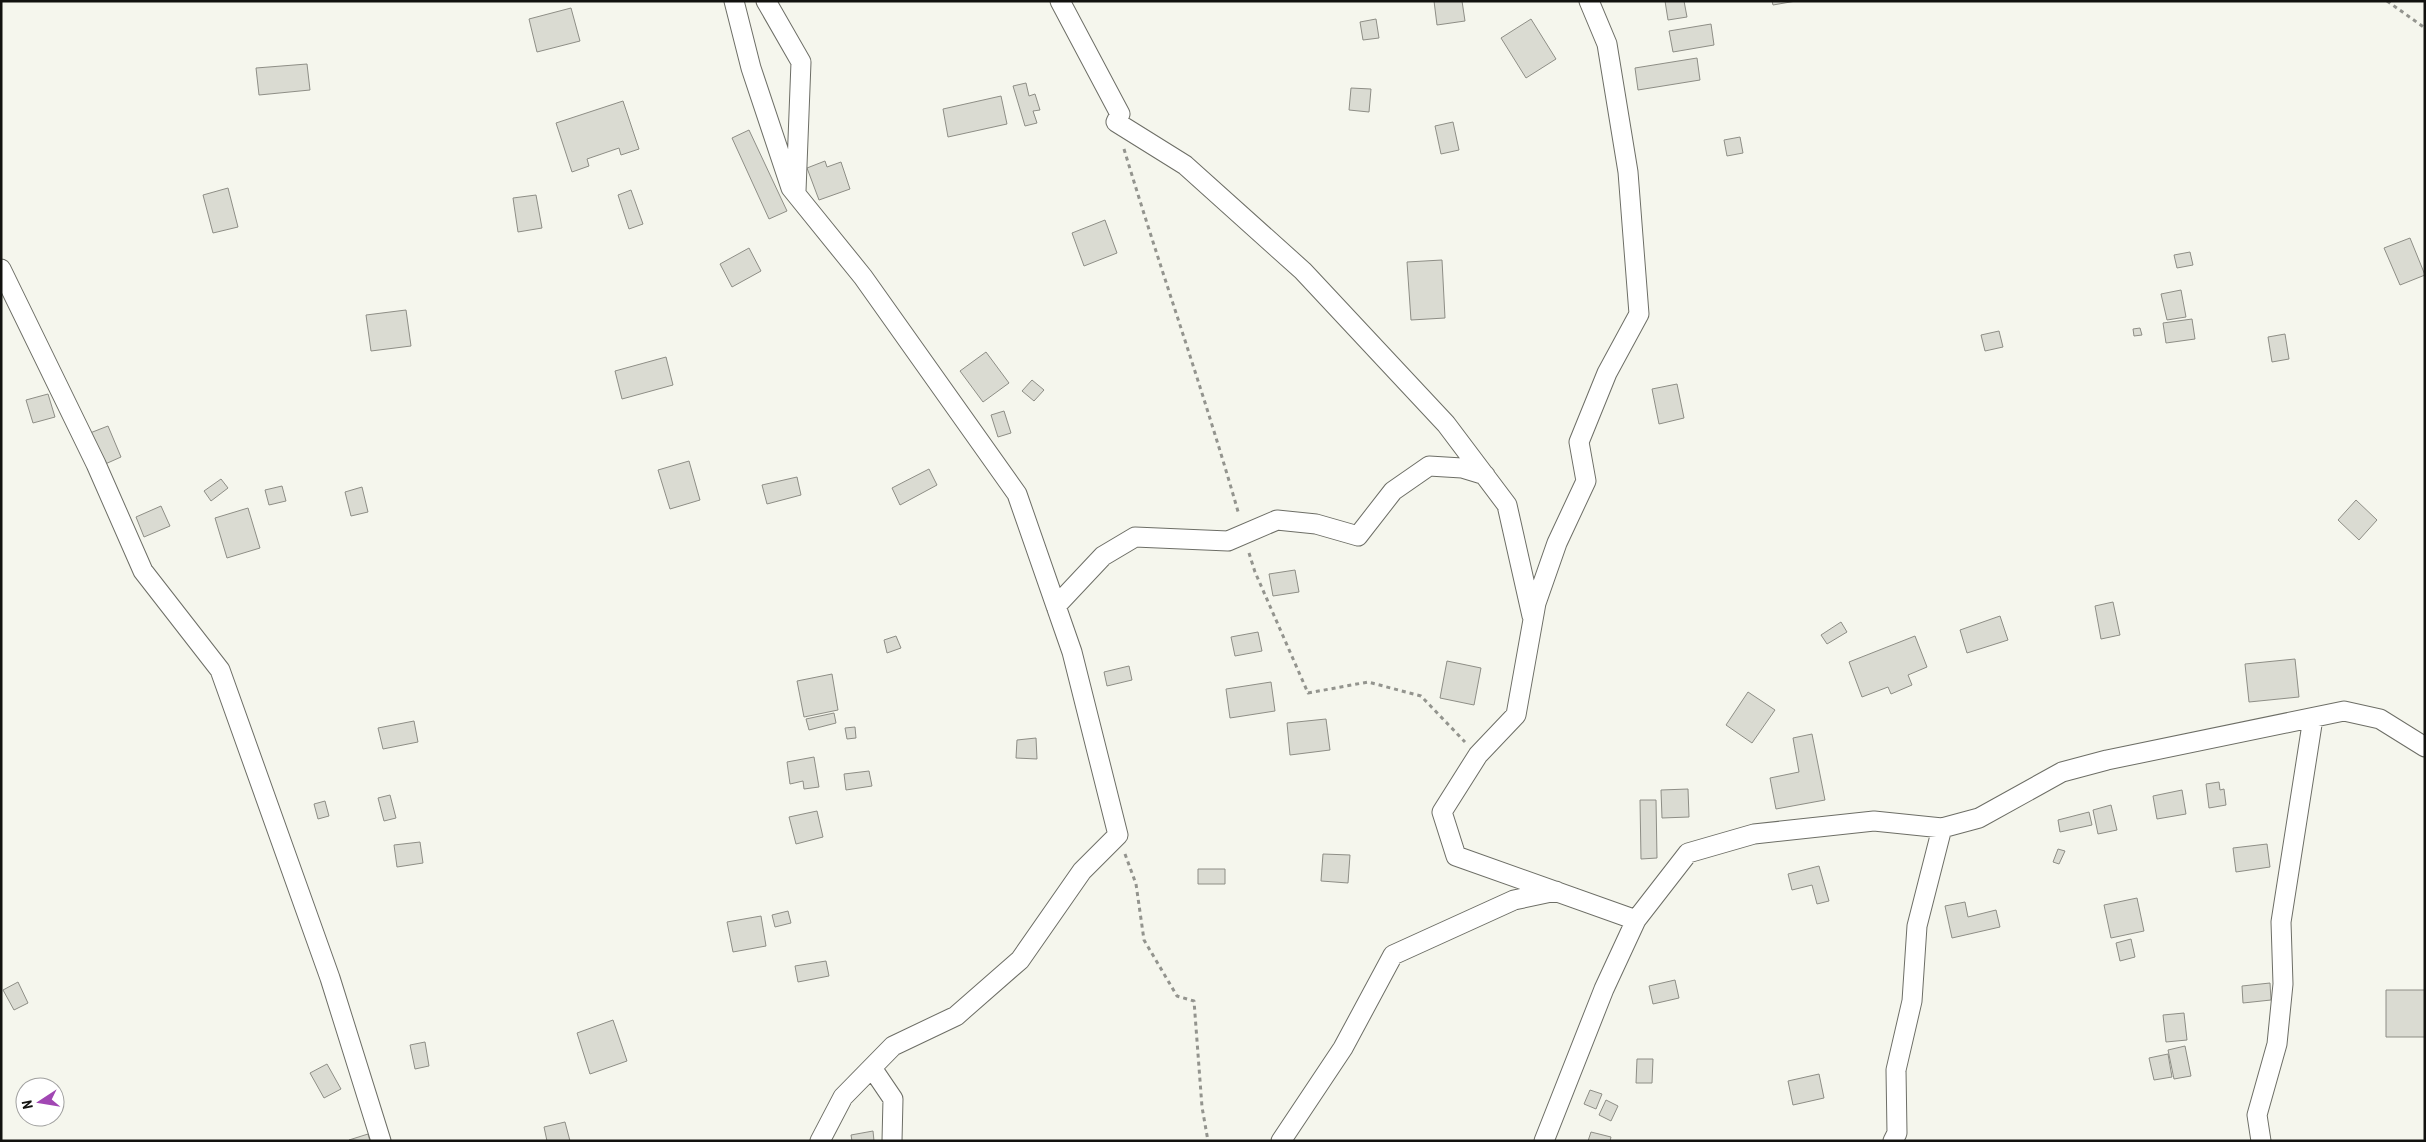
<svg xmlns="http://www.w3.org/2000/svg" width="2426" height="1142" font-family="'Roboto Condensed',sans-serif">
  <rect width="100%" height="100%" fill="#f5f6ed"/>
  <path fill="#dadbd2" stroke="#8e8e86" d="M1434,1H1462L1465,21L1437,25Z
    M1665,1H1684L1687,17L1668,20Z
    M1772,1H1796L1773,5Z
    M571,8L580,41L537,52L529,19Z
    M1376,19L1379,38L1363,40L1360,22Z
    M1531,19L1556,59L1526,78L1501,38Z
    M1711,24L1714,45L1673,52L1669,31Z
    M1697,58L1700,80L1638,90L1635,68Z
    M307,64L310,90L259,95L256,68Z
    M1026,83L1029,96L1035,94L1040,110L1033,111L1037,123L1025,126L1013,86Z
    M1351,88L1371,89L1369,112L1349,110Z
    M1001,96L1007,124L948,137L943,109Z
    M623,101L639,149L621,155L619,148L587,159L589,166L572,172L556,123Z
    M1453,122L1459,150L1441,154L1435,126Z
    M749,130L787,211L769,219L732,138Z
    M1740,137L1743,153L1727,156L1724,140Z
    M825,161L827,167L841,162L850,189L819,200L807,168Z
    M228,188L238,227L213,233L203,195Z
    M631,190L643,224L629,229L618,195Z
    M536,195L542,228L518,232L513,198Z
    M1105,220L1117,253L1084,266L1072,233Z
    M2410,238L2425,275L2400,285L2384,248Z
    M749,248L761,271L732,287L720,264Z
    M2190,252L2193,265L2177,268L2174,255Z
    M1442,260L1445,318L1411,320L1407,262Z
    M2181,290L2186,317L2167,320L2161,294Z
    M406,310L411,346L371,351L366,315Z
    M2192,319L2195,339L2166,343L2163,323Z
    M2140,328L2142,335L2134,336L2133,329Z
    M1999,331L2003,347L1985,351L1981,335Z
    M2285,334L2289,359L2272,362L2268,337Z
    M986,352L1009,383L983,402L960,371Z
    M666,357L673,385L622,399L615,371Z
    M1032,380L1044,390L1034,401L1022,391Z
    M1677,384L1684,418L1659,424L1652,389Z
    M48,394L55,417L33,423L26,400Z
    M1004,411L1011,433L998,437L991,415Z
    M108,426L121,457L103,465L90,433Z
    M689,461L700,500L670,509L658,470Z
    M929,469L937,485L900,505L892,488Z
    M797,477L801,495L767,504L762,485Z
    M221,479L228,488L211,501L204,491Z
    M282,486L286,501L269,505L265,490Z
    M362,487L368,512L351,516L345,492Z
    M2356,500L2377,520L2359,540L2338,520Z
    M161,506L170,526L144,537L136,517Z
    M248,508L260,548L227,558L215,518Z
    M1295,570L1299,592L1273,596L1269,574Z
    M2113,602L2120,635L2101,639L2095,606Z
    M2000,616L2008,640L1967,653L1960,630Z
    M1841,622L1847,632L1827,644L1821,635Z
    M1258,632L1262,651L1235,656L1231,637Z
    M896,636L901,648L887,653L884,640Z
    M1915,636L1927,667L1908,675L1912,685L1891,694L1888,687L1862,697L1849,662Z
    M2295,659L2299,697L2249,702L2245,664Z
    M1447,661L1481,668L1474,705L1440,698Z
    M1129,666L1132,680L1107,686L1104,672Z
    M832,674L838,710L804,717L797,681Z
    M1271,682L1275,711L1230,718L1226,689Z
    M1748,692L1775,710L1752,743L1726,725Z
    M834,713L836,723L809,730L806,719Z
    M1326,719L1330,750L1290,755L1287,723Z
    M414,721L418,742L383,749L378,728Z
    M855,727L856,738L847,739L845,728Z
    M1812,734L1825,800L1776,809L1770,778L1799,772L1793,738Z
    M1036,738L1037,759L1016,758L1017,740Z
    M814,757L819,787L804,789L803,781L790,784L787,762Z
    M869,771L872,786L846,790L844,774Z
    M2219,782L2220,790L2224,789L2226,805L2209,808L2206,784Z
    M1688,789L1689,817L1662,818L1661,790Z
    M2182,790L2186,814L2157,819L2153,796Z
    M390,795L396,818L384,821L378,798Z
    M1640,800H1656L1657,858L1641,859Z
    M325,801L329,816L318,819L314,804Z
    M2111,805L2117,830L2098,834L2093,810Z
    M817,811L823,837L796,844L789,817Z
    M2089,812L2092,825L2060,832L2058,820Z
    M420,842L423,863L397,867L394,845Z
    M2267,844L2270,867L2236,872L2233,848Z
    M2058,849L2065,851L2059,864L2053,862Z
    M1323,854L1350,855L1348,883L1321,881Z
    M1819,866L1829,901L1817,904L1812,885L1792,890L1788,874Z
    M1198,869H1225V884H1198Z
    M2137,898L2144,931L2111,938L2104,905Z
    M1965,902L1968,917L1996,910L2000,927L1952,938L1945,906Z
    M788,911L791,923L775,927L772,915Z
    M761,916L766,946L733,952L727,922Z
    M2131,939L2135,957L2120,961L2116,943Z
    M826,961L829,976L798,982L795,966Z
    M1675,980L1679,998L1653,1004L1649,986Z
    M18,982L28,1003L14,1010L3,990Z
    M2270,983L2271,1000L2243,1003L2242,986Z
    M2386,990H2425V1037H2386Z
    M2184,1013L2187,1040L2166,1042L2163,1015Z
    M613,1020L627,1061L590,1074L577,1033Z
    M425,1042L429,1066L415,1069L410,1045Z
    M2185,1046L2191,1076L2174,1079L2168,1050Z
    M2168,1054L2172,1077L2154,1080L2149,1058Z
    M1637,1059H1653L1652,1083H1636Z
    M327,1064L341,1089L324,1098L310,1073Z
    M1819,1074L1824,1098L1793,1105L1788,1081Z
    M1590,1090L1602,1094L1596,1109L1584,1104Z
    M1606,1100L1618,1106L1611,1121L1599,1115Z
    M565,1122L570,1141H547L544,1127Z
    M873,1131L874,1141H852L851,1135Z
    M1591,1132L1611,1137L1610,1141H1588Z
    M368,1134L370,1141L349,1140Z"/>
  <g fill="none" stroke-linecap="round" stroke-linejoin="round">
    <defs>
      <path id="minor" d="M734,1L751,68L791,188L863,277L1017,494L1072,652L1118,835L1082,871L1020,960L956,1016L893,1046L843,1097L820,1141
        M766,1L801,62L796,191
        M1060,1L1120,114L1116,122L1185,165L1303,271L1446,424L1507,505L1532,616
        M1589,1L1607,44L1628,172L1639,314L1607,373L1579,442L1586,481L1557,543L1536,603L1516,715L1478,755L1442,812L1456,856L1636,920
        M1,269L96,464L143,571L220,670L330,978L381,1141
        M1056,606L1103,556L1135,537L1228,541L1277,520L1316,524L1358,536L1393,491L1429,466L1462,468L1485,475
        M872,1068L893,1099L892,1141
        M1281,1141L1343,1048L1393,955L1514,900L1556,891
        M1544,1141L1604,989L1636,920L1688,853L1754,834L1874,821L1942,828L1979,818L2062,772L2107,760L2344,711L2380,719L2425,747
        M1893,1141L1897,1133L1896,1070L1912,1001L1917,926L1942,828
        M2261,1141L2257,1115L2277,1044L2283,984L2281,922L2313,718"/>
    </defs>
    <use href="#minor" stroke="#6d6e66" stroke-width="21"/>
    <path stroke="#93948e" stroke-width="3" stroke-dasharray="4 4" stroke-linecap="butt" d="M2387,1L2425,28
      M1124,149C1161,272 1204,392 1239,515
      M1249,553L1255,572L1308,693L1368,682L1421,696L1465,742
      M1125,854L1136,884L1144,940L1177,996L1194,1001L1202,1107L1208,1141"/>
    <use href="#minor" stroke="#fff" stroke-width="19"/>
  </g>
  <rect width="2426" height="1142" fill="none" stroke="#12120f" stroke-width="5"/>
  <g transform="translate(40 1102) rotate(258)"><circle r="24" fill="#ffffff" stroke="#a0a09f"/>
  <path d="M0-4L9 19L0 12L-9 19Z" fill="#a147b3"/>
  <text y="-8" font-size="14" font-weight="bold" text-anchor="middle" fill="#12120f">N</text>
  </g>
</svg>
